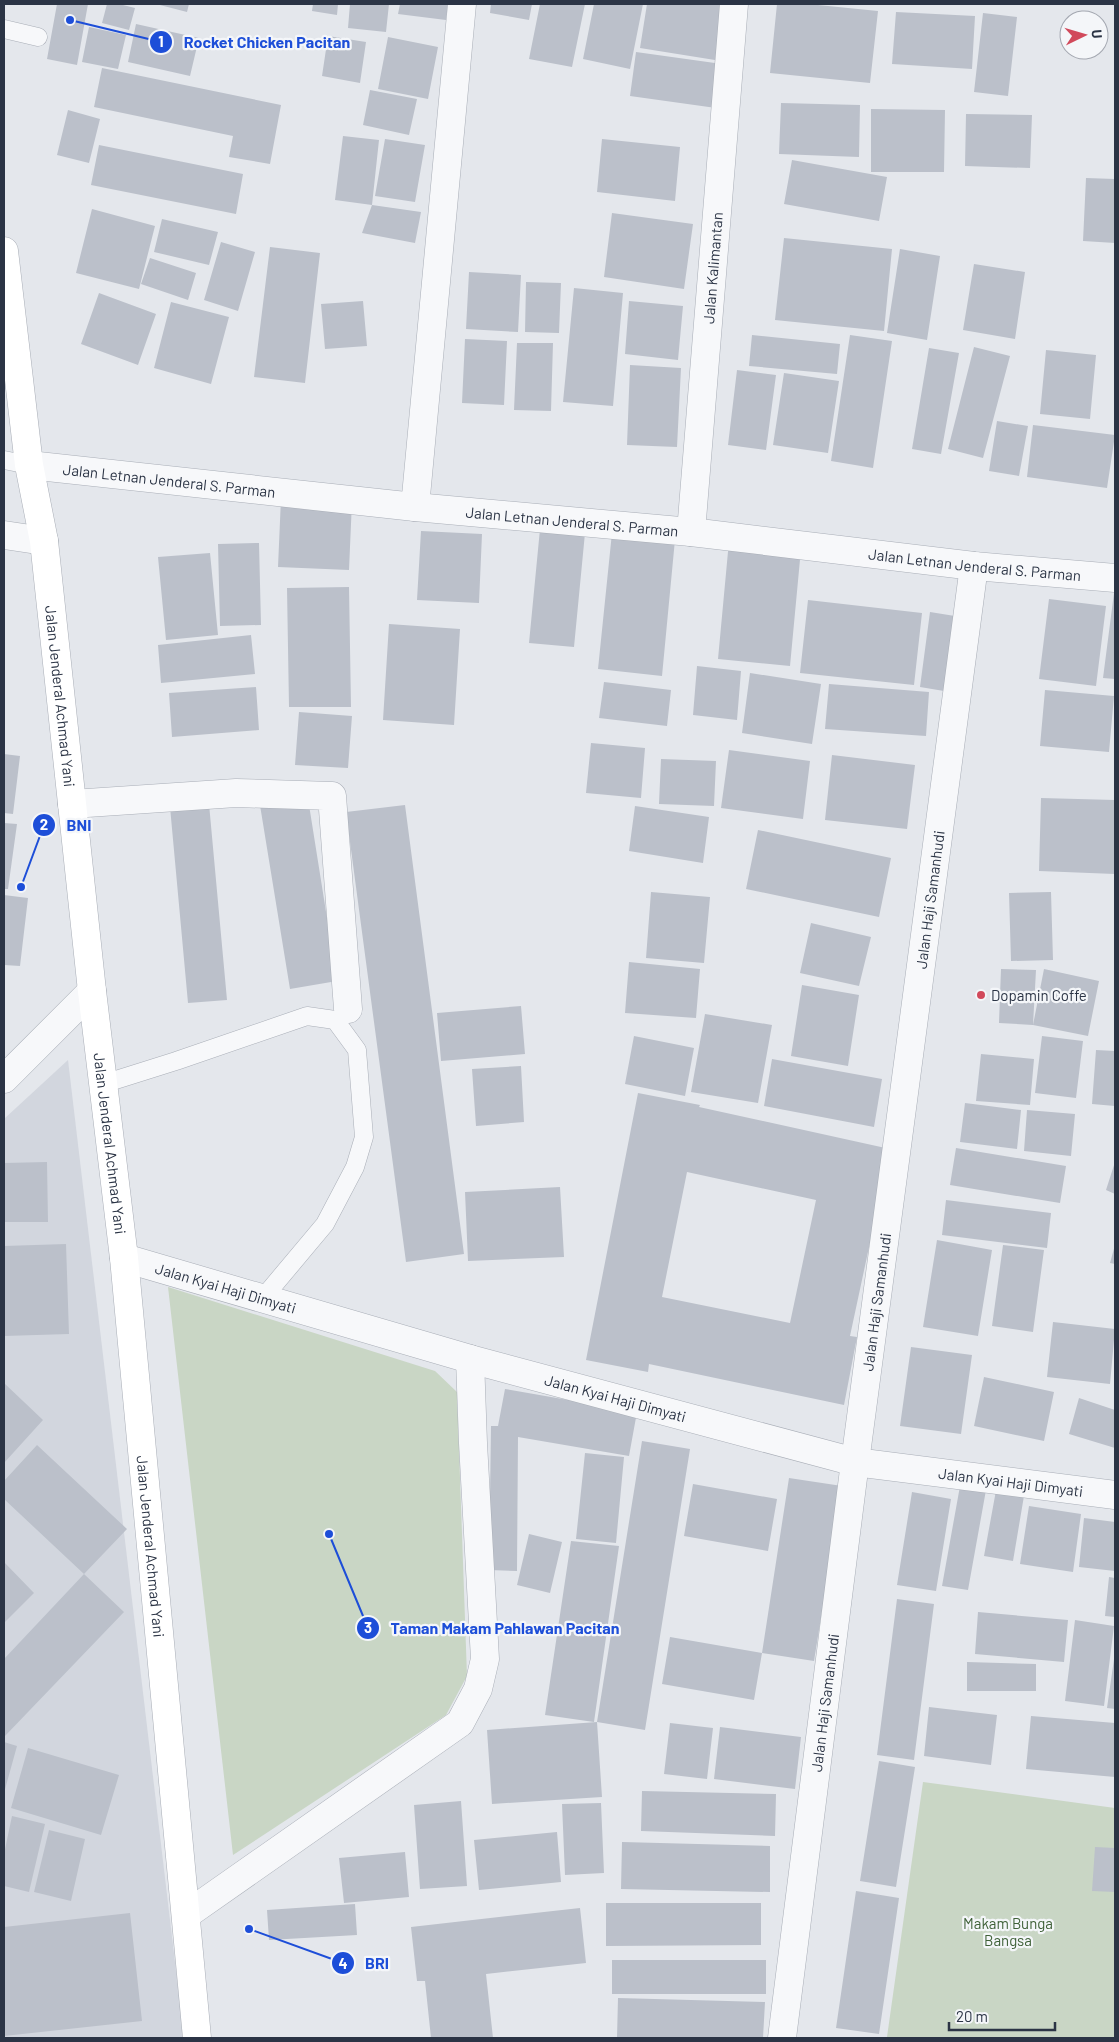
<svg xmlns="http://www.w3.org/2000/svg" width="1119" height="2042" font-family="Barlow,sans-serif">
  <rect width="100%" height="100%" fill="#e4e7ec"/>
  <path fill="#d2d6de" d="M68,1060L184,2038H4V1119Z"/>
  <path fill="#c9d6c5" d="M168,1287L435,1371L457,1392L467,1676L446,1715L233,1855Z
    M923,1782L1115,1808V2038H902L887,2037Z"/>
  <path fill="#bbc0ca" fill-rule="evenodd" d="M57,4H88L77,65L47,59Z
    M107,4H119L135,8L129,30L102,23Z
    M156,4H189L187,12Z
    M313,4H338L337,15L312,11Z
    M350,4H389L386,32L348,28Z
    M400,4H448L446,20L398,14Z
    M491,4H532L529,20L490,13Z
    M540,4H585L572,67L529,59Z
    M594,4H643L630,69L583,59Z
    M647,4H724L715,60L640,48Z
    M777,4H808L878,11L870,83L770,73Z
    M896,12L975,16L972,69L892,64Z
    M983,13L1017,17L1008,96L974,92Z
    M136,24L199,38L190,76L128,62Z
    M89,27L126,35L118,69L82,62Z
    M328,36L366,42L360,83L322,76Z
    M388,37L438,47L428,99L378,89Z
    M636,52L722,64L716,108L630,96Z
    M102,68L281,105L270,164L229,157L233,136L94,107Z
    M370,90L417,99L409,135L363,125Z
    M781,103L860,105L859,157L779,154Z
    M871,109L945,110L944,172H871Z
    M68,110L100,119L89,163L57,155Z
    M966,114L1032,115L1030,168L965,166Z
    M343,136L379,140L372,205L335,200Z
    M385,139L425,145L415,202L375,196Z
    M602,139L680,147L675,201L597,192Z
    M99,145L243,174L236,214L91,185Z
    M792,160L887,177L879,221L784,204Z
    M1086,178L1115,179V243L1083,241Z
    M372,205L421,212L415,243L362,233Z
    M92,209L155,226L139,289L76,273Z
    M612,213L693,224L684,289L604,277Z
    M162,219L218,232L209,265L154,252Z
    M784,238L892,249L884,331L775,320Z
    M221,242L255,252L238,311L204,300Z
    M270,247L320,253L305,383L254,377Z
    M900,249L940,256L927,340L887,333Z
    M150,258L196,273L188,300L141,284Z
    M974,264L1025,272L1015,339L963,330Z
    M469,272L521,275L518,332L466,329Z
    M526,282L561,283L559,333L525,332Z
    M574,288L623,293L613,406L563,402Z
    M99,293L156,314L138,365L81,344Z
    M363,301L367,346L325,349L321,304Z
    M629,301L683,306L678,360L625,354Z
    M171,302L229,317L211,384L154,368Z
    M752,335L840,344L837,374L749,366Z
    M850,335L892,341L873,468L831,461Z
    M465,339L507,341L504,405L462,403Z
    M517,343H553L551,411L514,410Z
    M974,347L1010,356L983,458L948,449Z
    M929,348L959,353L941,454L912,449Z
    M1046,350L1096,355L1090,419L1040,414Z
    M630,365L681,368L677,447L627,445Z
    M737,370L776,375L766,450L728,445Z
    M784,373L839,381L828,453L773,445Z
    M997,421L1028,426L1019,476L989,471Z
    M1033,425L1115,435L1107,488L1027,477Z
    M281,498L352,501L349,570L278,567Z
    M613,523L676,529L662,676L598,669Z
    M540,529L585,533L574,647L529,643Z
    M421,531L482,534L479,603L417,600Z
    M729,541L801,549L790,666L718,659Z
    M259,543L261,625L220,626L218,544Z
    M210,553L218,635L166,640L158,557Z
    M349,587L351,707H289L287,588Z
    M1114,593H1115V679L1103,678Z
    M1049,599L1106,606L1096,686L1039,679Z
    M808,600L922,613L914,685L800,673Z
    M930,612L961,617L950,692L920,687Z
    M389,624L460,629L454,725L383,720Z
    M251,635L255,674L161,683L158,645Z
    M697,666L741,671L737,720L693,715Z
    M750,673L821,684L812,744L742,733Z
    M604,682L671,690L667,726L599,718Z
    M829,684L929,692L926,736L825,729Z
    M256,687L259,730L172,737L169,693Z
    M1045,690L1114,696L1109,752L1040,746Z
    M299,712L352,716L348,768L295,765Z
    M591,743L645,748L641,798L586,793Z
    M729,750L810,761L803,819L721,808Z
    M4,754L20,756L13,814L4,813Z
    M832,755L915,765L907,829L825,820Z
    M661,759L716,761L714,806L659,804Z
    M306,786L337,981L290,989L258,793Z
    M208,793L227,1000L188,1003L169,796Z
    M1041,798L1115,800V874L1039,871Z
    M405,805L464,1254L406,1262L346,812Z
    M635,806L709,817L703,863L629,851Z
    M4,823L17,824L8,889H4Z
    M758,830L891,858L879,917L746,889Z
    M651,892L710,897L704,963L646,958Z
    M1051,892L1053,960L1011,961L1009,893Z
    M4,895L28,898L20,966L4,965Z
    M811,923L871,937L859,986L800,973Z
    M629,962L700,969L696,1018L625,1013Z
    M1001,969L1036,970L1033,1025L1044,969L1099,981L1088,1036L1033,1025L999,1023Z
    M802,985L859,995L848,1066L791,1056Z
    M521,1006L525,1054L441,1061L437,1013Z
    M705,1014L772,1025L758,1103L691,1092Z
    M634,1036L694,1048L685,1096L625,1084Z
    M1042,1036L1083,1041L1076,1098L1035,1093Z
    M1096,1050L1115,1051V1106L1092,1104Z
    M981,1054L1034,1059L1030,1105L976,1101Z
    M772,1059L882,1079L874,1127L764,1106Z
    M521,1066L524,1122L476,1126L472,1069Z
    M638,1093L700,1105L699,1107L890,1149L850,1336L857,1337L844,1405L649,1364L648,1372L586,1360ZM687,1172L816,1200L790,1323L662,1297Z
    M965,1103L1021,1110L1017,1149L960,1142Z
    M1027,1110L1075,1114L1071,1156L1024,1151Z
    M956,1148L1066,1166L1060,1203L950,1185Z
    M47,1162L48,1222H4V1163Z
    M1115,1162V1194L1106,1190Z
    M560,1187L564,1257L468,1261L465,1192Z
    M946,1200L1051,1213L1047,1248L942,1235Z
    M937,1240L992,1250L978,1336L923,1327Z
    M66,1244L69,1334L4,1336V1246Z
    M1003,1245L1044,1250L1033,1332L992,1326Z
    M1115,1245V1264L1110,1263Z
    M1053,1322L1115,1329L1110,1384L1047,1377Z
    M911,1347L972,1355L961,1434L900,1426Z
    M984,1377L1054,1392L1044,1441L974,1426Z
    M4,1383L43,1420L4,1463Z
    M505,1389L637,1412L629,1456L518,1437L517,1571L489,1570L491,1426H498Z
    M1079,1398L1115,1410V1448L1069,1434Z
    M642,1441L690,1449L645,1730L597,1722Z
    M37,1445L127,1529L84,1574L4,1499V1481Z
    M585,1453L624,1457L616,1543L576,1539Z
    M789,1478L842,1486L814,1661L762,1653L754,1700L662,1684L670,1637L762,1653Z
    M693,1484L777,1499L768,1551L684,1536Z
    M997,1485L1025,1490L1013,1561L984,1556Z
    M960,1486L986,1490L968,1590L942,1586Z
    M912,1492L951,1499L936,1591L897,1585Z
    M1029,1506L1081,1514L1073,1572L1020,1564Z
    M1084,1518L1115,1522V1571L1079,1567Z
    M529,1534L562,1542L550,1593L517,1585Z
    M571,1541L619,1546L594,1722L545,1715Z
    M4,1562L34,1593L4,1623Z
    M84,1574L124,1612L5,1736L4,1659Z
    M1109,1577L1115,1578V1617L1105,1616Z
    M897,1599L934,1604L914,1760L877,1755Z
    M978,1612L1068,1620L1064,1662L975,1654Z
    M1075,1620L1114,1626L1104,1706L1065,1701Z
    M1114,1659H1115V1709L1107,1708Z
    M967,1662L1036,1664V1691H967Z
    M929,1707L997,1715L991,1765L924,1756Z
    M1031,1716L1115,1723V1777L1026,1769Z
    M597,1722L602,1797L492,1804L487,1730Z
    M670,1723L713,1728L707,1779L664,1774Z
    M720,1727L801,1737L795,1789L714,1779Z
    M4,1742L17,1746L4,1793Z
    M28,1748L119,1775L101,1835L11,1808Z
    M879,1761L915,1767L896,1887L860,1881Z
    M642,1791L776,1794L775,1836L641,1831Z
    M461,1801L467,1886L420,1889L414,1805Z
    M601,1803L604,1873L565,1875L562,1804Z
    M12,1816L45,1824L29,1892L4,1886V1854Z
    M49,1830L85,1839L71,1901L34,1892Z
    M557,1832L561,1882L479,1890L474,1840Z
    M622,1842L770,1846V1892L621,1889Z
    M1095,1847L1115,1848V1892L1092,1891Z
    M405,1852L409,1897L344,1903L339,1858Z
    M856,1891L899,1898L879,2034L836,2028Z
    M606,1903H761V1945L606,1946Z
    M355,1904L357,1935L269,1940L267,1910Z
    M580,1908L586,1963L486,1974L493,2038H431L425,1981H417L411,1927Z
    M130,1913L142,2021L4,2036V1927Z
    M612,1960H766V1994H612Z
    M618,1998L765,2002L763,2038H617Z"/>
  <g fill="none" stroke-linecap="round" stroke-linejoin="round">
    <defs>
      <path id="service" d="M4,29L38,37
        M4,460L29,465
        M103,1084L176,1061L307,1016L335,1020L357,1050L364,1137L355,1167L325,1224L263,1298"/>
      <g id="minor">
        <path d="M415,507L462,4"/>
        <path id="s1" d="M691,532L734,4"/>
        <path d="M4,535L44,541"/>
        <path d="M72,804L236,793L332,796L348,1009"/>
        <path id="s2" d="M124,1258L470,1359L855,1462L1115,1495"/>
        <path d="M186,1915L460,1723L478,1689L485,1659L473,1443L470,1359"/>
      </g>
      <g id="tertiary">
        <path id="s3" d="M29,465L415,507L691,532L974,566L1115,578"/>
        <path d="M4,1079L92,991"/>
        <path id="s4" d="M782,2038L855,1462L974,566"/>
      </g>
      <g id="secondary">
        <path id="s5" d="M4,251L29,465L44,541L92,991L124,1258L197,2038"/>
      </g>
    </defs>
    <use href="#service" stroke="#a9aeb7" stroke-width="19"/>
    <use href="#minor" stroke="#a9aeb7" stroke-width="29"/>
    <use href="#tertiary" stroke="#a9aeb7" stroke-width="29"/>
    <use href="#secondary" stroke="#a9aeb7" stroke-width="29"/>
    <use href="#service" stroke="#f7f8fa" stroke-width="18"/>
    <use href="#minor" stroke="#f7f8fa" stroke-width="28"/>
    <use href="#tertiary" stroke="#f7f8fa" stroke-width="28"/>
    <use href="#secondary" stroke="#fff" stroke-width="28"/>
  </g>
  <circle fill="#d1495b" stroke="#f4f6f9" stroke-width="2" cx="981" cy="995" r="5"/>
  <g text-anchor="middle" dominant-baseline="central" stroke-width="4.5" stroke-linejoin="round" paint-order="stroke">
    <g font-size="15" fill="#2b3445" stroke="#f4f6f9">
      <text stroke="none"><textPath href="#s1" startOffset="265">Jalan Kalimantan</textPath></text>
      <text stroke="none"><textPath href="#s3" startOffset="141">Jalan Letnan Jenderal S. Parman</textPath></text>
      <text stroke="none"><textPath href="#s3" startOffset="546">Jalan Letnan Jenderal S. Parman</textPath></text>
      <text stroke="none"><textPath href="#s3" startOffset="951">Jalan Letnan Jenderal S. Parman</textPath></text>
      <text stroke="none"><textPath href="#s5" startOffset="449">Jalan Jenderal Achmad Yani</textPath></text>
      <text stroke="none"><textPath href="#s4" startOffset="1148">Jalan Haji Samanhudi</textPath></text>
      <text stroke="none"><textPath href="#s5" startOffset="899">Jalan Jenderal Achmad Yani</textPath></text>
      <text stroke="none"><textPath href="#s2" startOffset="106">Jalan Kyai Haji Dimyati</textPath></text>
      <text stroke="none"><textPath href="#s4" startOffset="742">Jalan Haji Samanhudi</textPath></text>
      <text stroke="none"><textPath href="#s2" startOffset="511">Jalan Kyai Haji Dimyati</textPath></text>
      <text stroke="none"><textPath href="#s2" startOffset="916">Jalan Kyai Haji Dimyati</textPath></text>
      <text stroke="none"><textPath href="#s5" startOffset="1304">Jalan Jenderal Achmad Yani</textPath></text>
      <text stroke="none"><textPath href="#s4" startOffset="338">Jalan Haji Samanhudi</textPath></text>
    </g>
    <g font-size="15" fill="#2b3445" stroke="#f4f6f9" text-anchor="start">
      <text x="991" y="995">Dopamin Coffe</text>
    </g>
    <g font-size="15" fill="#3f6138" stroke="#f4f6f9">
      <text x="1008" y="1923">Makam Bunga<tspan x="1008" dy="17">Bangsa</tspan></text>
    </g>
  </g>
  <path fill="none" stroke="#1d4ed8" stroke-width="2" d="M70 20L161 42M21 887L44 825M329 1534L368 1628M249 1929L343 1963"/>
  <g fill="#1d4ed8" stroke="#f4f6f9" stroke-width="2">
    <circle cx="70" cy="20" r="5"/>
    <circle cx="21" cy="887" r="5"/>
    <circle cx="329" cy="1534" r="5"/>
    <circle cx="249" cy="1929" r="5"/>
    <circle cx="161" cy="42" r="12"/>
    <circle cx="44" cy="825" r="12"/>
    <circle cx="368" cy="1628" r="12"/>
    <circle cx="343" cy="1963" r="12"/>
  </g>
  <g font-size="15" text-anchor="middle" font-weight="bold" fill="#fff">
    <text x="161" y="47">1</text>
    <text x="44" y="830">2</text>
    <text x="368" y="1633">3</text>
    <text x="343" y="1969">4</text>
  </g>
  <g font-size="16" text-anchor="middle" font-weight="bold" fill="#1d4ed8" stroke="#f4f6f9" stroke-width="4.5" stroke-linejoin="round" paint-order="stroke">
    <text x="267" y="48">Rocket Chicken Pacitan</text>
    <text x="79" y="831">BNI</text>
    <text x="505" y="1634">Taman Makam Pahlawan Pacitan</text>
    <text x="377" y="1969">BRI</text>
  </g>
  <rect width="1119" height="2042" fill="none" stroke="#2b3445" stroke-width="10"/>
  <g transform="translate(1084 35) rotate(85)"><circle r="24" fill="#f4f6f9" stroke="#a4a8b1"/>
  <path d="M0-4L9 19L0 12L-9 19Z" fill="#d1495b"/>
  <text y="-8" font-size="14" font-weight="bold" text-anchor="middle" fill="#2b3445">U</text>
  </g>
  <path d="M949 2022v8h106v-8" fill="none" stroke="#2b3445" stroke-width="2.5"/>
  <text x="956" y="2022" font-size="15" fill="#2b3445" stroke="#f4f6f9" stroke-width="4" paint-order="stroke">20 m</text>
</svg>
